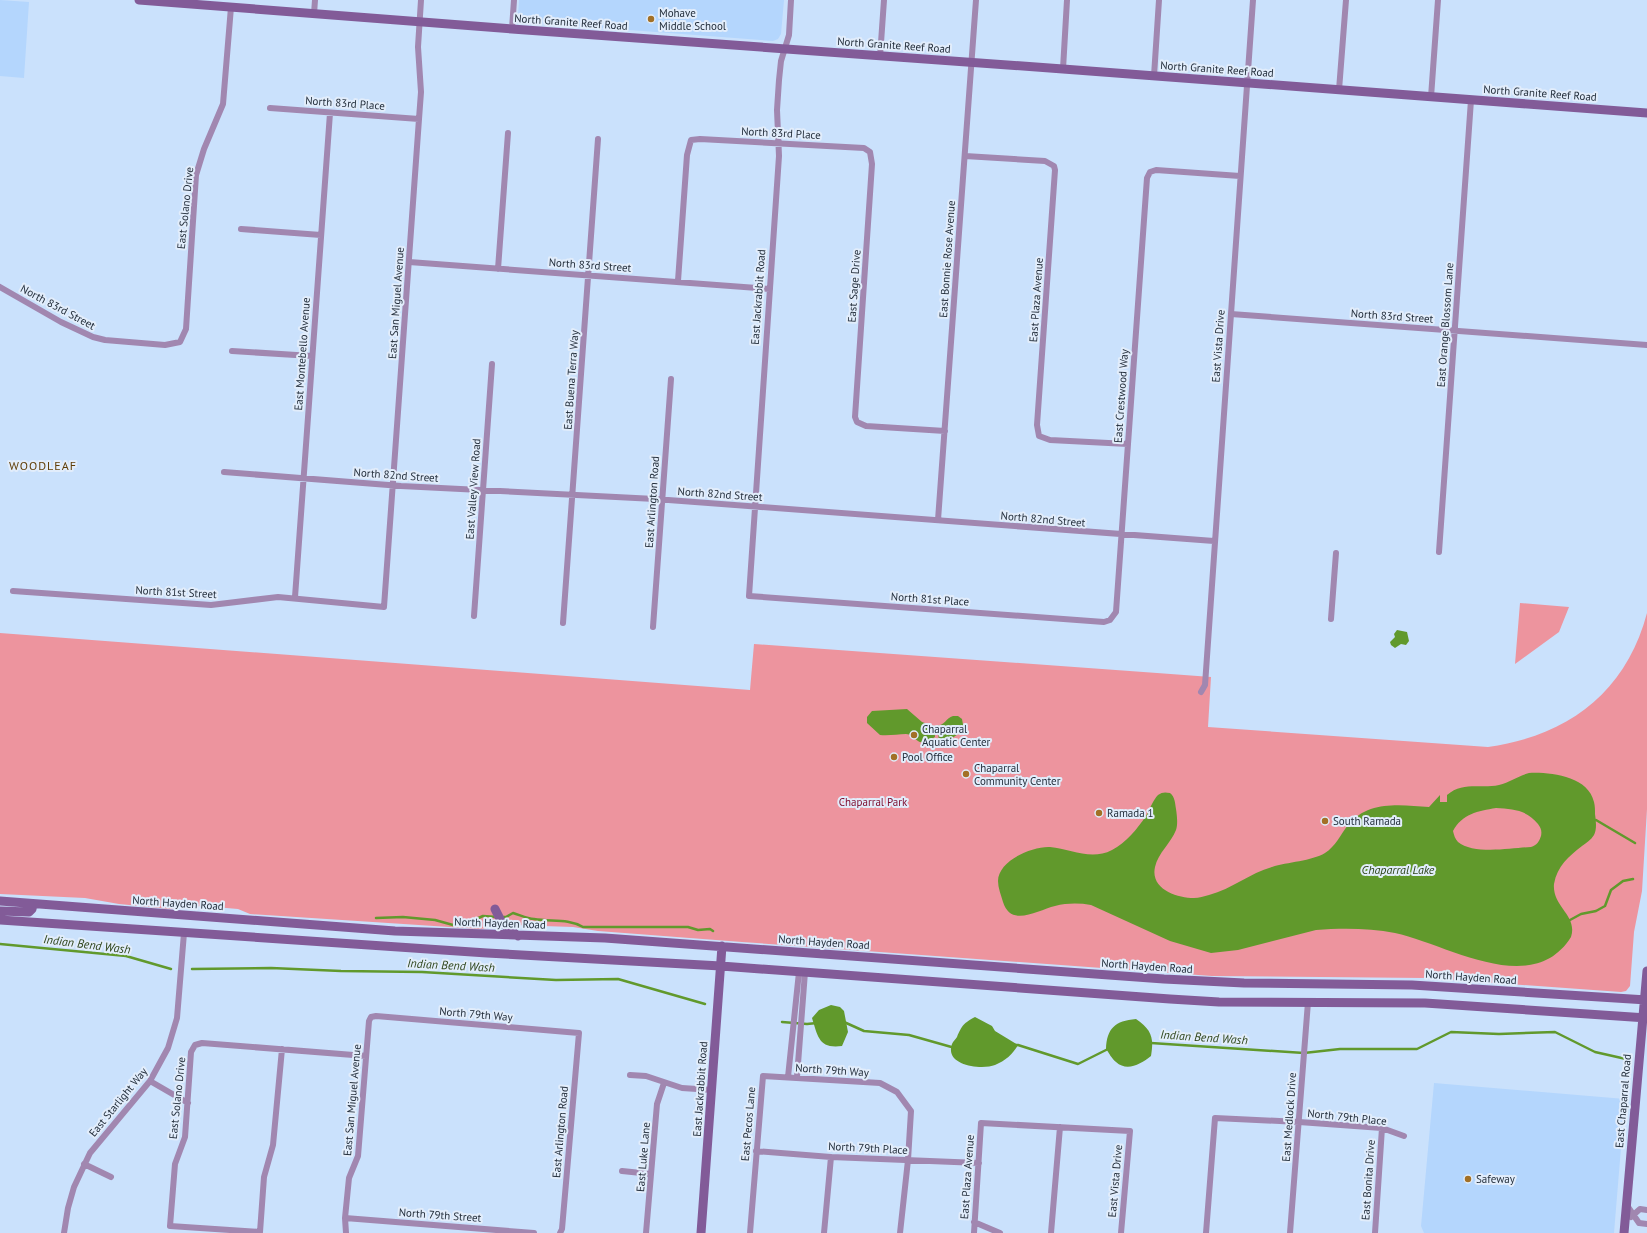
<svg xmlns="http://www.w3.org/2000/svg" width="1647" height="1233" font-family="'PT Sans',sans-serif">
  <rect width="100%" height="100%" fill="#cae1fc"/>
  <path fill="#b4d6fd" d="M0,0L29,2L24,78L0,76Z
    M519,0H784L781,34L778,39L773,41L525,22L519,18L518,15Z
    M1434,1083L1625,1099L1614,1233H1424L1421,1226Z"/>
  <path fill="#ed949e" d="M1520,603L1569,607L1559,632L1515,664Z
    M1647,613V809L1642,891L1634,932L1630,986L1626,991L1621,992L1424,978L1212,976L742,942L598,931L573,927L513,925L480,929L250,914L238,909L203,906L170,909L119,904L85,898L0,894V633L750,690L754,644L1157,673L1211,677L1208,727L1488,747C1567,736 1626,693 1647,613Z"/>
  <path fill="#61992c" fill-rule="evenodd" d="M1397,630L1407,632L1409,641L1406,645L1401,644L1395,648L1391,645L1390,642L1395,637L1394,634Z
    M907,709L922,722L934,726L935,737C914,750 919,735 906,734C898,734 889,736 880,735L867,723V717L872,711Z
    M953,716H958L962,719L964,730L948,741H939L937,726C945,725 946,718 953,716Z
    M1529,773C1550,772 1588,776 1594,802C1595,806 1595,810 1595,814C1596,821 1597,829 1594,835C1591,840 1586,843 1582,846C1569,856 1557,866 1554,884C1552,907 1578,915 1571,937C1532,999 1447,944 1395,933C1370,928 1341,928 1316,930L1238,950L1211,953L1170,941L1091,905C1079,903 1067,903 1055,906C1038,910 1011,928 1003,902C1001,895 998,888 998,881C998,861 1032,846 1050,847C1071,849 1091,861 1112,850C1126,843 1137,829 1146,816C1150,809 1153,800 1158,795C1162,792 1165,792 1170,793C1175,797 1175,803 1176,809C1177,816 1178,824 1176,830C1171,843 1158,853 1155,867C1150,889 1177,898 1194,898C1199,898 1204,896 1209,895C1232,889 1250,873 1272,867C1287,862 1312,861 1325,853C1335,847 1341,834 1348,825C1368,800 1401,805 1429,807L1440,795V802H1447V795C1463,781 1481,789 1499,785C1510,782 1518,776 1529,773ZM1496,808C1513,809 1527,810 1538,824C1541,828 1542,831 1541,836C1539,842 1537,845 1531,847C1513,848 1473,855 1458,842C1455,839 1454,835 1453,831C1462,814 1478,811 1496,808Z
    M831,1005L840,1007L844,1011L848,1032L842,1046C819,1049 818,1037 812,1018L819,1010Z
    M975,1017L992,1026L995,1031L1018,1045C1013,1054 1005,1061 995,1065C982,1070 944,1066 952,1044C953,1041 956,1039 957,1037C962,1025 964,1023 975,1017Z
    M1136,1019C1152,1030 1154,1038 1151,1056C1141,1064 1127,1072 1116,1062C1112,1059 1109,1053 1106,1049C1107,1028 1115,1021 1136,1019Z"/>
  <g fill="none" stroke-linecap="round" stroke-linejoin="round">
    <path stroke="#61992c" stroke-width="2.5" d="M1596,820L1635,843
      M502,917H506L513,913C520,915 527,919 534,919C551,922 568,918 583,927H688L698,930L710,929L713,931
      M376,918L403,917L435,920L453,925L467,923L483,916L497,917
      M1570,920L1581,914L1596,911L1605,906L1611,890L1623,881L1633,879
      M0,944L126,956L171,969
      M192,969L271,968L341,971L422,972L556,980L618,979L705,1004
      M782,1022L807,1024L817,1023
      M844,1022L864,1031L909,1035L955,1048
      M1151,1043L1304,1053L1340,1049H1417L1451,1032L1499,1034L1555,1032L1595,1052L1626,1059
      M1015,1045H1018L1078,1064L1108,1049"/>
    <path stroke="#a187b0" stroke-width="6" d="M791,0L789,35L781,61L779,80L777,110L779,156L749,596L1104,622L1110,620L1116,612L1147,178L1150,172L1156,170L1240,176
      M314,14L315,0
      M512,29L514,0
      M880,57L884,0
      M1063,69L1067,0
      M1154,76L1159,0
      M1339,90L1346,0
      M1431,97L1438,0
      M270,108L419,119
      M965,156L1045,161L1054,166L1055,170L1037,425L1039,436L1050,440L1128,444
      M241,229L321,235
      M409,262L770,289
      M498,269L508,133
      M678,281L687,155L691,140L700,139L864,148L870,152L872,164L855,417L857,422L866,426L945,431
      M0,287L61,322L93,337L105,340L165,345L180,342L186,329L196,175L204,149L223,104L231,7
      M1231,314L1647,345
      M232,351L312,356
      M224,472L401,486L655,499L1214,541
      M938,520L976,0
      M1439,552L1471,100
      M13,591L211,605L278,597L384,607L419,119L421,92L418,47L421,0
      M295,597L330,113
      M474,616L492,364
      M1331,619L1336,553
      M563,623L598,139
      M653,627L671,379
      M1201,692L1205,685L1253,0
      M282,1049L273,1145L264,1177L260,1232L170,1226L175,1164L185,1137L191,1052L195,1045L202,1043L366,1056
      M630,1075L646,1076L682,1088L712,1090
      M788,1077L799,972
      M797,1077L805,972
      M150,1081L188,1103
      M756,1151L831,1157L979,1163
      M84,1164L111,1177
      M622,1171L651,1174
      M1626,1204L1639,1223L1647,1224
      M1631,1217L1640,1209L1647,1210
      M345,1218L534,1233
      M974,1222L1000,1233
      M64,1233L68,1208L74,1187L90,1153L150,1081L168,1048L177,1018L184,933
      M346,1233L345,1218L349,1178L358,1156L369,1021L371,1017L376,1016L579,1033L562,1229L560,1233
      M646,1233L657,1104L664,1083
      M750,1233L763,1076L880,1083L897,1092L911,1111L908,1160L900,1233
      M824,1233L831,1157
      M974,1233L981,1123L1130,1131L1121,1233
      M1051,1233L1060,1127
      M1206,1233L1215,1118L1299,1122L1382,1128L1404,1136
      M1290,1233L1308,1002
      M1375,1233L1382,1128"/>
    <path stroke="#825b98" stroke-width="9" d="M139,0L512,29L1063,69L1647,113
      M0,901L395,931L605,938L1164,979L1244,983L1412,985L1647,1000
      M495,909L502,923L518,936
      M0,911L29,912L32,909L33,904
      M0,920L487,953L721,966L1170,999L1219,1002L1425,1003L1647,1018
      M701,1233L722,946
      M1624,1233L1647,971"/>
  </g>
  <g fill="#a27026" stroke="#e2edfb" stroke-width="1.5">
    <circle cx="651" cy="19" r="4"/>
    <circle cx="914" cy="735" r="4"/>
    <circle cx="894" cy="757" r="4"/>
    <circle cx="966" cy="774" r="4"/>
    <circle cx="1099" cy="813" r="4"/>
    <circle cx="1325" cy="821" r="4"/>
    <circle cx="1468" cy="1179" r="4"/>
  </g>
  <g text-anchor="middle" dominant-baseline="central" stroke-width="4" stroke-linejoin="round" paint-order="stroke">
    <g font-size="11" fill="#242f3c" stroke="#e2edfb" text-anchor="start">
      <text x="659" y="13">Mohave<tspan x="659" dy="13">Middle School</tspan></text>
      <text x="922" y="729">Chaparral<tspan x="922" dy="13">Aquatic Center</tspan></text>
      <text x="902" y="757">Pool Office</text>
      <text x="974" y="768">Chaparral<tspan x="974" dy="13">Community Center</tspan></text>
      <text x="1107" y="813">Ramada 1</text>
      <text x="1333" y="821">South Ramada</text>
      <text x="1476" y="1179">Safeway</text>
    </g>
    <g font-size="11" fill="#242f3c" stroke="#e2edfb">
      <text transform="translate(571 22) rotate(4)">North Granite Reef Road</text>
      <text transform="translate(894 45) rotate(4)">North Granite Reef Road</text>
      <text transform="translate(1217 69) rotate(4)">North Granite Reef Road</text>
      <text transform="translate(1540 93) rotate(4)">North Granite Reef Road</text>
      <text transform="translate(345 103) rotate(4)">North 83rd Place</text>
      <text transform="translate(781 133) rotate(3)">North 83rd Place</text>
      <text transform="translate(185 208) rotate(-84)">East Solano Drive</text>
      <text transform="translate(947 259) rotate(-86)">East Bonnie Rose Avenue</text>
      <text transform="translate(590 265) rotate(4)">North 83rd Street</text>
      <text transform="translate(854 286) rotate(-86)">East Sage Drive</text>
      <text transform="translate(758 297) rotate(-86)">East Jackrabbit Road</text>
      <text transform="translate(1036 300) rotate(-86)">East Plaza Avenue</text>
      <text transform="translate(396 303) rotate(-86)">East San Miguel Avenue</text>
      <text transform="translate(58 307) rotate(28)">North 83rd Street</text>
      <text transform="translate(1392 316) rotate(4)">North 83rd Street</text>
      <text transform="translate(1445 325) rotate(-86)">East Orange Blossom Lane</text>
      <text transform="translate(1218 346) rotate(-86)">East Vista Drive</text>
      <text transform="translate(302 354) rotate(-86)">East Montebello Avenue</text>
      <text transform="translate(571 380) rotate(-86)">East Buena Terra Way</text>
      <text transform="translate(1121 396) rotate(-86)">East Crestwood Way</text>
      <text transform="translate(396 475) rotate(4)">North 82nd Street</text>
      <text transform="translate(473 489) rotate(-86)">East Valley View Road</text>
      <text transform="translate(720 494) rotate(4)">North 82nd Street</text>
      <text transform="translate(652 502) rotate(-86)">East Arlington Road</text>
      <text transform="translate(1043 519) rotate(5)">North 82nd Street</text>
      <text transform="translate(176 592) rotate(3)">North 81st Street</text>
      <text transform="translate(930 599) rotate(4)">North 81st Place</text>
      <text transform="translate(178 903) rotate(4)">North Hayden Road</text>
      <text transform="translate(500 923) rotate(2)">North Hayden Road</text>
      <text transform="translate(824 942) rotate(4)">North Hayden Road</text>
      <text transform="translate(1147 966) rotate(4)">North Hayden Road</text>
      <text transform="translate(1471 977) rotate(4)">North Hayden Road</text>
      <text transform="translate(476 1014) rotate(5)">North 79th Way</text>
      <text transform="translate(832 1070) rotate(4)">North 79th Way</text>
      <text transform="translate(700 1089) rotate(-86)">East Jackrabbit Road</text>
      <text transform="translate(177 1098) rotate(-84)">East Solano Drive</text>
      <text transform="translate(352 1100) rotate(-85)">East San Miguel Avenue</text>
      <text transform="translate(1623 1101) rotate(-85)">East Chaparral Road</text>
      <text transform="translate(118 1102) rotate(-51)">East Starlight Way</text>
      <text transform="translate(1289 1117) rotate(-86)">East Medlock Drive</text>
      <text transform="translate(1347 1117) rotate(6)">North 79th Place</text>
      <text transform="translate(748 1124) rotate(-85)">East Pecos Lane</text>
      <text transform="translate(560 1132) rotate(-85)">East Arlington Road</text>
      <text transform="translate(868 1148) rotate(3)">North 79th Place</text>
      <text transform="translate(643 1157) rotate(-85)">East Luke Lane</text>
      <text transform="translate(967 1177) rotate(-86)">East Plaza Avenue</text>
      <text transform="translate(1368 1180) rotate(-86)">East Bonita Drive</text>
      <text transform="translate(1115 1181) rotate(-85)">East Vista Drive</text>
      <text transform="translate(440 1215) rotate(4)">North 79th Street</text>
    </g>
    <g font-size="11" fill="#7d0b2d" stroke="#e2edfb">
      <text x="873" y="802">Chaparral Park</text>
    </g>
    <g font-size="12" letter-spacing="1" fill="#603e07" stroke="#e2edfb">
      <text x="43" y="465">WOODLEAF</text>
    </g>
    <g font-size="12" font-style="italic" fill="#2e451b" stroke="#e2edfb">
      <text x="1398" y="869">Chaparral Lake</text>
      <text transform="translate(87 944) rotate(7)">Indian Bend Wash</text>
      <text transform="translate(451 965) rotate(3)">Indian Bend Wash</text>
      <text transform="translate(1204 1037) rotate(4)">Indian Bend Wash</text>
    </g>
  </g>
</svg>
